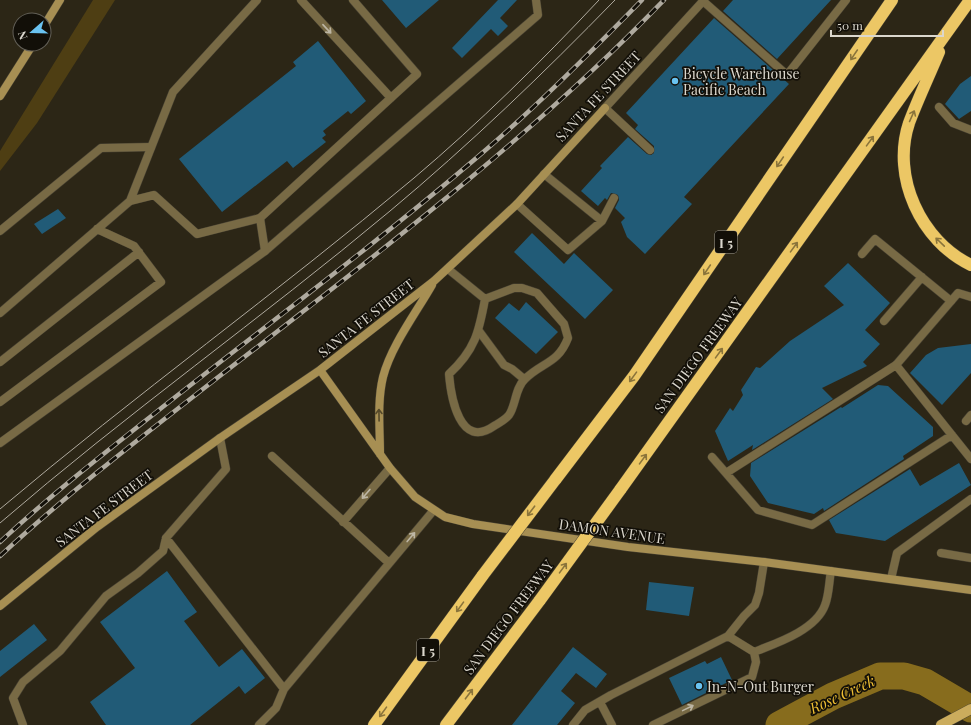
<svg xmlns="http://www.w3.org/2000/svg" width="971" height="725" font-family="'Playfair Display',serif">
  <rect width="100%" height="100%" fill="#2c2616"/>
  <path fill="#4e3e13" d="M93,0H115L37,123L0,171V151Z"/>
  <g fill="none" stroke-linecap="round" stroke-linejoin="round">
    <path stroke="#876c1d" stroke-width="27" d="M779,725L833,696L880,676H904L925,682L971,709"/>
  </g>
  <path fill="#215b77" d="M382,0H439L406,28Z
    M498,0H517L500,18L508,26L498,36L491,29L462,58L452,48Z
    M733,0H831L777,59L723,11Z
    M714,18L789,84L684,197L692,204L645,254L627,237L621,222L625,218L615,208L619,200L618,195L611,193L607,200L605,198L598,206L581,191L602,168L600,166L628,137L647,154L651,155L654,153V146L635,129L638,125L626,113Z
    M318,41L366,101L351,114L348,111L323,131L326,135L322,138L326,142L293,168L287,161L222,212L179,159L296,66L293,62Z
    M971,76V111L959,119L945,104L960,84Z
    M58,209L66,218L42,234L34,224Z
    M532,233L564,264L574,253L613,290L585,319L514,252Z
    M848,263L890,303L865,330L880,344L863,362L867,366L822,388L833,399L752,450L753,445L728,461L715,431L730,408L733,411L743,395L741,390L756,367L760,368L790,341L844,305L824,286Z
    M526,302L558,332L536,354L495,318L509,303L519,311Z
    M971,344V373L942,405L910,373L926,355L938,348Z
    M878,385L888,386L933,427V436L903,456L904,459L824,511L823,508L814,514L768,503L750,476L751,463L841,407L842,408Z
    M959,463L971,485L885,541L836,533L829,520L910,469L920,486Z
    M167,571L197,612L184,621L219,667L242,649L265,678L245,694L239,686L190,725H106L90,702L135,668L100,622Z
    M649,582L694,587L689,616L646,610Z
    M34,624L47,640L0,677V651Z
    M573,647L607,674L596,688L576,673L561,691L575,703L557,725H512Z
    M721,657L732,680L682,705L669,678L705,661L707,664Z"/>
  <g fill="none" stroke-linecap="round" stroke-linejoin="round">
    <defs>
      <path id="lane" d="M301,0L391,98
        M703,1L787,75L846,0
        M939,107L953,123L971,130
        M605,108L650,150
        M544,174L602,221
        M130,201L173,92L257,0
        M517,204L568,250L602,221L614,198
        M265,251L538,15L536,0
        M862,254L875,239L951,301
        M448,269L485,299L514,288H522L537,293L564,324L568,338C558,364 542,362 525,379C515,388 516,405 509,415C505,420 499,423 494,426C460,450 451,398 449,374C475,350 479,332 485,299
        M0,313L130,201L154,195L197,234L260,218L417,74L353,0
        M884,321L922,277
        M479,331L504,365L512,369L524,379
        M0,362L139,252
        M0,402L161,282L134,246L97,229
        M966,421L971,415
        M272,456L389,563
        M712,457L758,510L812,525L952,435
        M726,473L896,365L971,459
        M343,522L390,468
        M166,538L284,689
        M941,553L971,558
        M754,652C777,643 816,630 825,605C829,595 829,582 831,571
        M600,702L612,725
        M23,725L13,698L23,682L60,651L106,596L138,573L163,551L166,538L226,469L220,438
        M259,725L276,708L284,689L433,511
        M573,725L585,710L611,695L728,636L744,616L755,605L759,593L764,562
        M653,725L752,677L756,662L754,652L728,636"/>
      <path id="street" d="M605,108L704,0
        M0,231L101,148L151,147
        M896,365L958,293L971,297
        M0,443L265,251L260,218
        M891,579L897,553L971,499"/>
      <path id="secondary" d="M44,26L60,0
        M0,96L33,44
        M320,370L390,468L415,497L445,517L473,524L628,547L764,562L971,590
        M380,454C380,429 377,402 383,377C391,346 416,313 432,285
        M0,606L97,527L220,438L320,370L434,281L517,204L605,108"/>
      <path id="primary" d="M941,725L971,709"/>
      <path id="highway" d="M939,52C929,76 918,99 909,123C891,177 921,241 971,265
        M555,480L634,376L892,0
        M620,490L970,0
        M374,725L483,575
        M446,725L540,600"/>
    </defs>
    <use href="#lane" stroke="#484233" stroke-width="9"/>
    <use href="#street" stroke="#484233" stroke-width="9"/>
    <use href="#secondary" stroke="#484233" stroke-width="9"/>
    <use href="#primary" stroke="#484233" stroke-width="11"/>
    <use href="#highway" stroke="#484233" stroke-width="13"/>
    <use href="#lane" stroke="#786a45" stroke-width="8"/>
    <use href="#street" stroke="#786a45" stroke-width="8"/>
    <use href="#secondary" stroke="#a78f53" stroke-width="8"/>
    <use href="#primary" stroke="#cbac5d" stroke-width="10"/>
    <use href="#highway" stroke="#ecc765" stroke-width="12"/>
    <path stroke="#afaa9f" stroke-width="1" d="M0,509C135,395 278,292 414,178C479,123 541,62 599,0
      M0,523C126,414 262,318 390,211C469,145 543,74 615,0"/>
    <defs>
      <path id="rail" d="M0,542C54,492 112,447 169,402C271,322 375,244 474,160C533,110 588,55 642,0
        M0,556C67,494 140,438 212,382C368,261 527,142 664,0"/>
    </defs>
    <use href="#rail" stroke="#afaa9f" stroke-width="4.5"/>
    <use href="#rail" stroke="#120f08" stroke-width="3" stroke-dasharray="9" stroke-linecap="butt"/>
    <defs>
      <path id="highway-bridge" d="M483,575L555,480
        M540,600L620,490"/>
    </defs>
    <use href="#highway-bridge" stroke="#484233" stroke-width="13" stroke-linecap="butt"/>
    <use href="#highway-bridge" stroke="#ecc765" stroke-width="12"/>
  </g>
  <defs><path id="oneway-shaft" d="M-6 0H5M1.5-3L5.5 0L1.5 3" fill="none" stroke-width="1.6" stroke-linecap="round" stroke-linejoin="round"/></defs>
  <g stroke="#bdb6a4">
    <use href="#oneway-shaft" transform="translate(327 29) rotate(47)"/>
    <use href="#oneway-shaft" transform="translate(366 494) rotate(131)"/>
    <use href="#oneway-shaft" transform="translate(411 537) rotate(-50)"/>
    <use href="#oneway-shaft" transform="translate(688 708) rotate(-26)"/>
  </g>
  <g stroke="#8a743b">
    <use href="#oneway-shaft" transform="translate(854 55) rotate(124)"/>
    <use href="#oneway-shaft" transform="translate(912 116) rotate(-66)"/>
    <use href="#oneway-shaft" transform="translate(870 141) rotate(-54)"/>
    <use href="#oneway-shaft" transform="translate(780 162) rotate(124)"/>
    <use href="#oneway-shaft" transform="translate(940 242) rotate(-136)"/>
    <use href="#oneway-shaft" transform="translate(794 247) rotate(-54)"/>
    <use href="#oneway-shaft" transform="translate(707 270) rotate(124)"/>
    <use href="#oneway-shaft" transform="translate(719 353) rotate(-54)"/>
    <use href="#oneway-shaft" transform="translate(633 377) rotate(126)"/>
    <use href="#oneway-shaft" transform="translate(643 459) rotate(-54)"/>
    <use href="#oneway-shaft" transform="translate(531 511) rotate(127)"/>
    <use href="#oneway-shaft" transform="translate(563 568) rotate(-54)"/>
    <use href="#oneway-shaft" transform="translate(460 607) rotate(126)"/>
    <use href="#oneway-shaft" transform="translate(469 694) rotate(-53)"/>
    <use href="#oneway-shaft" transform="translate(383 712) rotate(126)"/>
  </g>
  <use stroke="#55492a" href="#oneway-shaft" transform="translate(379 415) rotate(-91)"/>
  <g fill="#6ac3f1" stroke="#120f08" stroke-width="1.5">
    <circle cx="675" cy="81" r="4"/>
    <circle cx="699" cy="686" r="4"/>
  </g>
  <g text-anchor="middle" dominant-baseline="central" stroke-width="3.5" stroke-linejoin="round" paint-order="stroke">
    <g fill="#120f08" stroke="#9f9b92" stroke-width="1">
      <rect x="715" y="231" width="22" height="22" rx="3"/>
      <rect x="417" y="639" width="22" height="22" rx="3"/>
    </g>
    <g font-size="13" font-weight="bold" fill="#dbd7cd">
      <text x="726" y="242">I 5</text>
      <text x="428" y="650">I 5</text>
    </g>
    <g font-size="14" fill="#dbd7cd" stroke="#120f08" text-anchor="start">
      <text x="683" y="73">Bicycle Warehouse<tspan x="683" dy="16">Pacific Beach</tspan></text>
      <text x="707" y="686">In-N-Out Burger</text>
    </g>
    <g font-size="14" fill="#dbd7cd" stroke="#120f08">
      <text transform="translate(598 96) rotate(-47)">SANTA FE STREET</text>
      <text transform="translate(366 318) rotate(-38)">SANTA FE STREET</text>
      <text transform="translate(698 355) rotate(-54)">SAN DIEGO FREEWAY</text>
      <text transform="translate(104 508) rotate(-37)">SANTA FE STREET</text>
      <text transform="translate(612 531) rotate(8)">DAMON AVENUE</text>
      <text transform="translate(508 617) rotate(-53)">SAN DIEGO FREEWAY</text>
    </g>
    <g font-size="15" font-style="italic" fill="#eebe33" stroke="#120f08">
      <text transform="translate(842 694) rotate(-25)">Rose Creek</text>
    </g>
  </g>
  <g transform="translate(32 32) rotate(250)"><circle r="19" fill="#120f08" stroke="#625f57"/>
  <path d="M0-3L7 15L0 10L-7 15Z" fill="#6ac3f1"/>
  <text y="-6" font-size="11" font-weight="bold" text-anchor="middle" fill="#dbd7cd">N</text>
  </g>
  <path d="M831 30v6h112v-6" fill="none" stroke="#dbd7cd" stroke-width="2"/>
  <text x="837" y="30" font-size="12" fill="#dbd7cd" stroke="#120f08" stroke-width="3" paint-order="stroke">50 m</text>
</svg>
